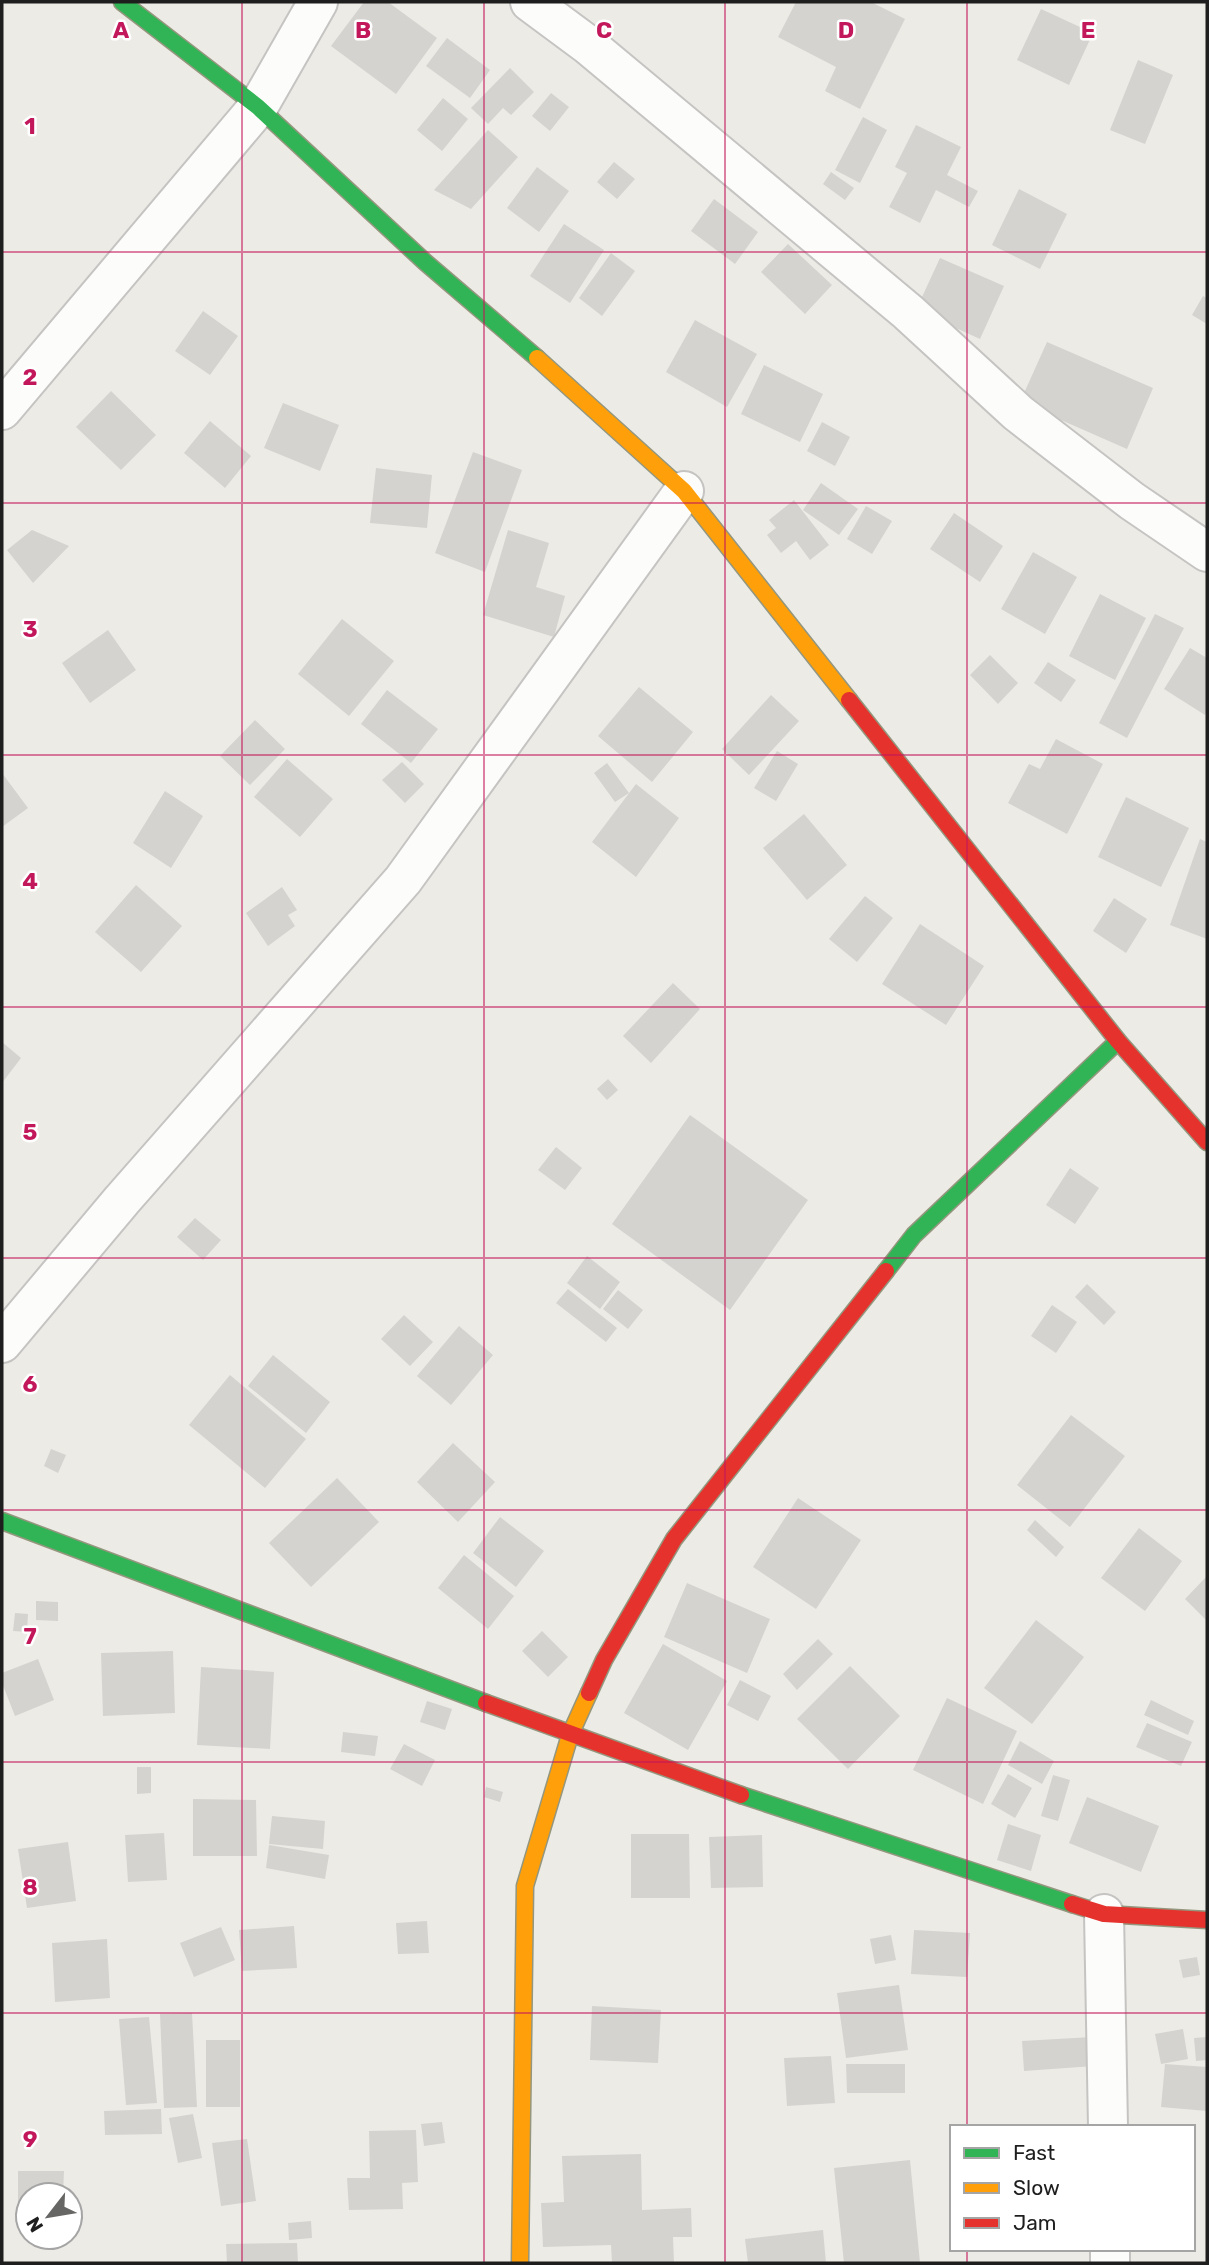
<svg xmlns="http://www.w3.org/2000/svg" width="1209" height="2265" font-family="Rubik,sans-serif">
  <rect width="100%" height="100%" fill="#edebe6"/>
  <path fill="#d5d3cf" d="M364,2H388L437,38L396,94L331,46Z
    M796,2H871L905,19L860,109L825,91L836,67L778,37Z
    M1041,9L1093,33L1069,85L1017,60Z
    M447,38L490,70L470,98L426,66Z
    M1138,60L1173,75L1145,144L1110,130Z
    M510,68L534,92L511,115L503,108L488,124L471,108Z
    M551,93L569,107L550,131L532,116Z
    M443,98L468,119L442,151L417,130Z
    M863,117L887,130L860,183L835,170Z
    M916,125L961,147L947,175L978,191L969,207L936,190L920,223L889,207L907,173L895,167Z
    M488,130L518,157L471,209L434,190Z
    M614,162L635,179L617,199L597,182Z
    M537,167L569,191L539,232L507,208Z
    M831,172L854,188L845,200L823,184Z
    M1019,189L1067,214L1040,269L992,245Z
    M714,199L758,232L735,264L691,231Z
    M564,224L604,250L570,303L530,276Z
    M788,244L832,285L805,314L761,272Z
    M611,253L635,271L602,316L579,298Z
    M940,258L1004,286L980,339L916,310Z
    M1203,296L1207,298V324L1192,315Z
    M203,311L238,336L210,375L175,351Z
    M695,320L757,354L727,407L666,372Z
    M1047,342L1153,388L1127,449L1020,402Z
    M764,365L823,394L800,442L741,414Z
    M111,391L156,435L121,470L76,427Z
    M283,403L339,425L320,471L264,448Z
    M210,421L251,456L225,488L184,453Z
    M822,422L850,437L835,466L807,451Z
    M473,452L522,470L485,572L435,553Z
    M376,468L432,475L427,528L370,523Z
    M821,483L858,509L839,535L803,510Z
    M794,500L829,545L810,560L796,541L781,553L767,535L776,528L769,520Z
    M866,506L892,521L872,554L847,539Z
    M954,513L1003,546L980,582L930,549Z
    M32,530L69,546L33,583L7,550Z
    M508,530L549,543L536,587L565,596L554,637L483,615Z
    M1033,552L1077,577L1045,634L1001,609Z
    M1100,594L1146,618L1115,680L1069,656Z
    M1155,614L1184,628L1127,738L1099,723Z
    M342,619L394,661L349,716L298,674Z
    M108,630L136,670L90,703L62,663Z
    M1190,648L1207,658V710L1205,715L1164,689Z
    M990,655L1018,683L998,704L970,675Z
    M1048,662L1076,680L1061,702L1034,683Z
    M639,687L693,732L652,782L598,736Z
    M387,690L438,729L411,763L361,724Z
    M771,695L799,721L749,775L722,749Z
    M255,720L285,749L250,785L220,756Z
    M1056,739L1103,764L1067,834L1008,803L1029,764L1040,769Z
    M777,751L798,764L776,801L754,788Z
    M287,759L333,799L300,837L254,797Z
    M402,762L424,784L405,803L382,780Z
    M607,763L629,793L615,802L594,773Z
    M2,773L28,808L2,827Z
    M636,784L679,818L636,877L592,842Z
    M165,791L203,816L171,868L133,843Z
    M1126,797L1189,828L1161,887L1098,857Z
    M804,814L847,865L807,900L763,848Z
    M1200,839L1207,842V939L1170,925Z
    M136,885L182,926L141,972L95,932Z
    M282,887L297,910L288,915L295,926L268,946L246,913Z
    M865,896L893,918L857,962L829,939Z
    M1114,898L1147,919L1126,953L1093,931Z
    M920,924L984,966L946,1025L882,984Z
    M673,983L700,1009L651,1063L623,1036Z
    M2,1042L21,1058L2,1083Z
    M608,1079L618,1090L607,1100L597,1089Z
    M690,1115L808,1200L730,1310L612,1224Z
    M556,1147L582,1168L565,1190L538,1170Z
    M1070,1168L1099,1188L1075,1224L1046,1205Z
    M195,1218L221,1240L203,1260L177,1237Z
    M587,1256L620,1282L600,1309L567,1283Z
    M1087,1284L1116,1312L1104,1325L1075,1297Z
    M568,1289L617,1328L606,1342L556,1303Z
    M618,1290L643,1310L628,1329L603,1309Z
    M1052,1305L1077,1322L1056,1353L1031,1336Z
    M404,1315L433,1342L410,1366L381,1339Z
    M459,1326L493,1355L451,1405L417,1376Z
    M273,1355L330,1402L306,1433L248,1386Z
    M230,1375L306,1439L265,1488L189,1425Z
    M1071,1415L1125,1456L1070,1527L1017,1485Z
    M453,1443L495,1482L458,1522L417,1482Z
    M51,1449L66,1455L58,1473L44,1466Z
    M337,1478L379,1522L311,1587L269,1543Z
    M798,1498L861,1540L816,1609L753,1567Z
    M500,1517L544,1551L516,1587L473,1553Z
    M1035,1520L1064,1547L1056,1557L1027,1530Z
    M1139,1528L1182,1561L1145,1611L1101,1578Z
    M464,1555L514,1596L488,1629L438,1588Z
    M1207,1576V1621L1185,1599Z
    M687,1583L770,1619L747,1673L664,1637Z
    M36,1601L58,1602V1621L36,1620Z
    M15,1613L28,1614L27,1632L13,1631Z
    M1036,1620L1084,1657L1032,1724L984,1688Z
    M542,1631L568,1657L548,1677L522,1651Z
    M818,1639L833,1654L797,1690L783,1674Z
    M663,1644L727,1681L688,1750L624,1713Z
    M173,1651L175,1713L103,1716L101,1653Z
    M38,1659L54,1700L15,1716L2,1683V1673Z
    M850,1666L900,1716L848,1769L797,1719Z
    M201,1667L274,1672L270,1749L197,1745Z
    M740,1680L771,1696L758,1721L727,1705Z
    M947,1698L1017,1731L983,1804L913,1770Z
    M1151,1700L1194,1721L1188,1735L1144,1715Z
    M427,1701L452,1709L445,1730L420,1722Z
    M1147,1723L1192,1742L1181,1766L1136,1747Z
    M343,1732L378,1736L375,1756L341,1752Z
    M1020,1741L1054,1761L1042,1784L1008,1765Z
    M404,1744L435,1760L422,1786L390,1769Z
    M137,1767H151V1793L137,1794Z
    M1008,1774L1032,1788L1015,1818L991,1804Z
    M1053,1775L1070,1780L1058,1821L1041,1816Z
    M486,1787L503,1792L500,1802L484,1797Z
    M1087,1797L1159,1826L1141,1872L1069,1843Z
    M193,1799L256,1800L257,1856H193Z
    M272,1816L325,1821L323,1849L269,1844Z
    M1008,1824L1041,1835L1031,1871L997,1860Z
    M164,1833L167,1880L128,1882L125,1835Z
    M631,1834H689L690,1898H631Z
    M762,1835L763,1887L711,1888L709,1837Z
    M68,1842L76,1901L27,1908L18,1849Z
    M269,1845L329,1855L325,1879L266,1868Z
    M427,1921L429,1953L398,1954L396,1923Z
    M294,1926L297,1968L242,1971L239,1930Z
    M221,1927L235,1960L194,1977L180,1943Z
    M914,1930L970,1933L967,1977L911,1974Z
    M891,1935L896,1960L875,1964L870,1939Z
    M107,1939L110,1998L55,2002L52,1943Z
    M1197,1957L1200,1975L1183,1978L1179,1960Z
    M899,1985L908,2050L846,2058L837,1993Z
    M592,2006L661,2010L658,2063L590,2060Z
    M192,2013L197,2107L164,2108L160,2014Z
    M149,2017L157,2103L126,2105L119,2019Z
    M1183,2029L1188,2059L1161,2064L1155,2034Z
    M1092,2037L1094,2066L1024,2071L1022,2041Z
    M1207,2037V2060L1196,2061L1194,2038Z
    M206,2040H240V2107H206Z
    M831,2056L835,2103L787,2106L784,2058Z
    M846,2064H905V2093H847Z
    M1165,2064L1207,2067V2111L1161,2107Z
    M161,2109L162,2134L105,2135L104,2111Z
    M193,2114L202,2158L178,2163L169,2118Z
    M442,2122L445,2143L424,2146L421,2124Z
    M416,2130L418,2182L402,2183L403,2209L349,2210L347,2178H370L369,2131Z
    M247,2139L256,2201L221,2206L212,2143Z
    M641,2154L642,2210L691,2208L692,2237H673L674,2263H612L611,2245L543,2247L541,2203L564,2202L562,2156Z
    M910,2160L920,2263H844L834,2168Z
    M18,2171H64L63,2195H28V2211H18Z
    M311,2221L312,2238L289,2240L288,2223Z
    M823,2230L826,2263H748L745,2239Z
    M297,2243L298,2263H227L226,2244Z"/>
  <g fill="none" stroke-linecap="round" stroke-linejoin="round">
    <defs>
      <path id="street" d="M530,2L588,45L908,312L1018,413L1132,501L1207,552
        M2,410L258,107L318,2
        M2,1343L122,1200L403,880L684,491
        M1104,1914L1108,2127
        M1110,2249V2263"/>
      <path id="fast" d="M122,2L258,107L425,262L537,358
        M886,1271L914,1235L1118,1041
        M2,1521L486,1703
        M741,1795L1072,1904"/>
      <path id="slow" d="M537,358L684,491L849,700
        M520,2263L525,1886L570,1735L589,1693"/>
      <path id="jam" d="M849,700L1118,1041L1207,1142
        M589,1693L604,1660L674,1539L886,1271
        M486,1703L741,1795
        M1072,1904L1104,1914L1207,1920"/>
    </defs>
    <use href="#street" stroke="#c5c4c2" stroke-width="42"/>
    <use href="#fast" stroke="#94977e" stroke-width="19"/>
    <use href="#slow" stroke="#94977e" stroke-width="19"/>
    <use href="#jam" stroke="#94977e" stroke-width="19"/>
    <use href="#street" stroke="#fcfcfb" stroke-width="38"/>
    <use href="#fast" stroke="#30b455" stroke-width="16"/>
    <use href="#slow" stroke="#ff9f0a" stroke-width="16"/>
    <use href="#jam" stroke="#e5322d" stroke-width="16"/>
  </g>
  <path fill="none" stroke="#c2185b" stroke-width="2" stroke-opacity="0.55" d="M242,2V2263M484,2V2263M725,2V2263M967,2V2127M2,252H1207M2,503H1207M2,755H1207M2,1007H1207M2,1258H1207M2,1510H1207M2,1762H1207M2,2013H1207M967,2249V2263"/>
  <g font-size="23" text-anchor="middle" font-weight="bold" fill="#c2185b" stroke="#fff" stroke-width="5" stroke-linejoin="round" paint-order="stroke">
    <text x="121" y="38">A</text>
    <text x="363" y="38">B</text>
    <text x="604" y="38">C</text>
    <text x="846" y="38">D</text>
    <text x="1088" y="38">E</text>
    <text x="30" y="134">1</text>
    <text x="30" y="385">2</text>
    <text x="30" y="637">3</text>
    <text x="30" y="889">4</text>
    <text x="30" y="1140">5</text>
    <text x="30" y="1392">6</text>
    <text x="30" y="1644">7</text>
    <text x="30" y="1895">8</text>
    <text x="30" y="2147">9</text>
  </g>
  <rect width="1209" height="2265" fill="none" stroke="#1e1e1e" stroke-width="7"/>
  <rect x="950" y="2125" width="245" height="126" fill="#ffffff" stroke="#a5a5a5" stroke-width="2"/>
  <rect x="964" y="2148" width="35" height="10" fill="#30b455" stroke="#a5a5a5" stroke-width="2"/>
  <text x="1013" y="2160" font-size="21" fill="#1e1e1e">Fast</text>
  <rect x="964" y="2183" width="35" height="10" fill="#ff9f0a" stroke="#a5a5a5" stroke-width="2"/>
  <text x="1013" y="2195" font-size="21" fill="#1e1e1e">Slow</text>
  <rect x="964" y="2218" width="35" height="10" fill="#e5322d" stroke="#a5a5a5" stroke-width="2"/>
  <text x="1013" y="2230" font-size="21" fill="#1e1e1e">Jam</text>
  <g transform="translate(49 2216) rotate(239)"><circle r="33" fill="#ffffff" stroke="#a5a5a5" stroke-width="2"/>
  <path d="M0-5L12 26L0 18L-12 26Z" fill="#666664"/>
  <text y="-10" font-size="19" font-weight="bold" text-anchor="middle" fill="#1e1e1e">N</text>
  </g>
</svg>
